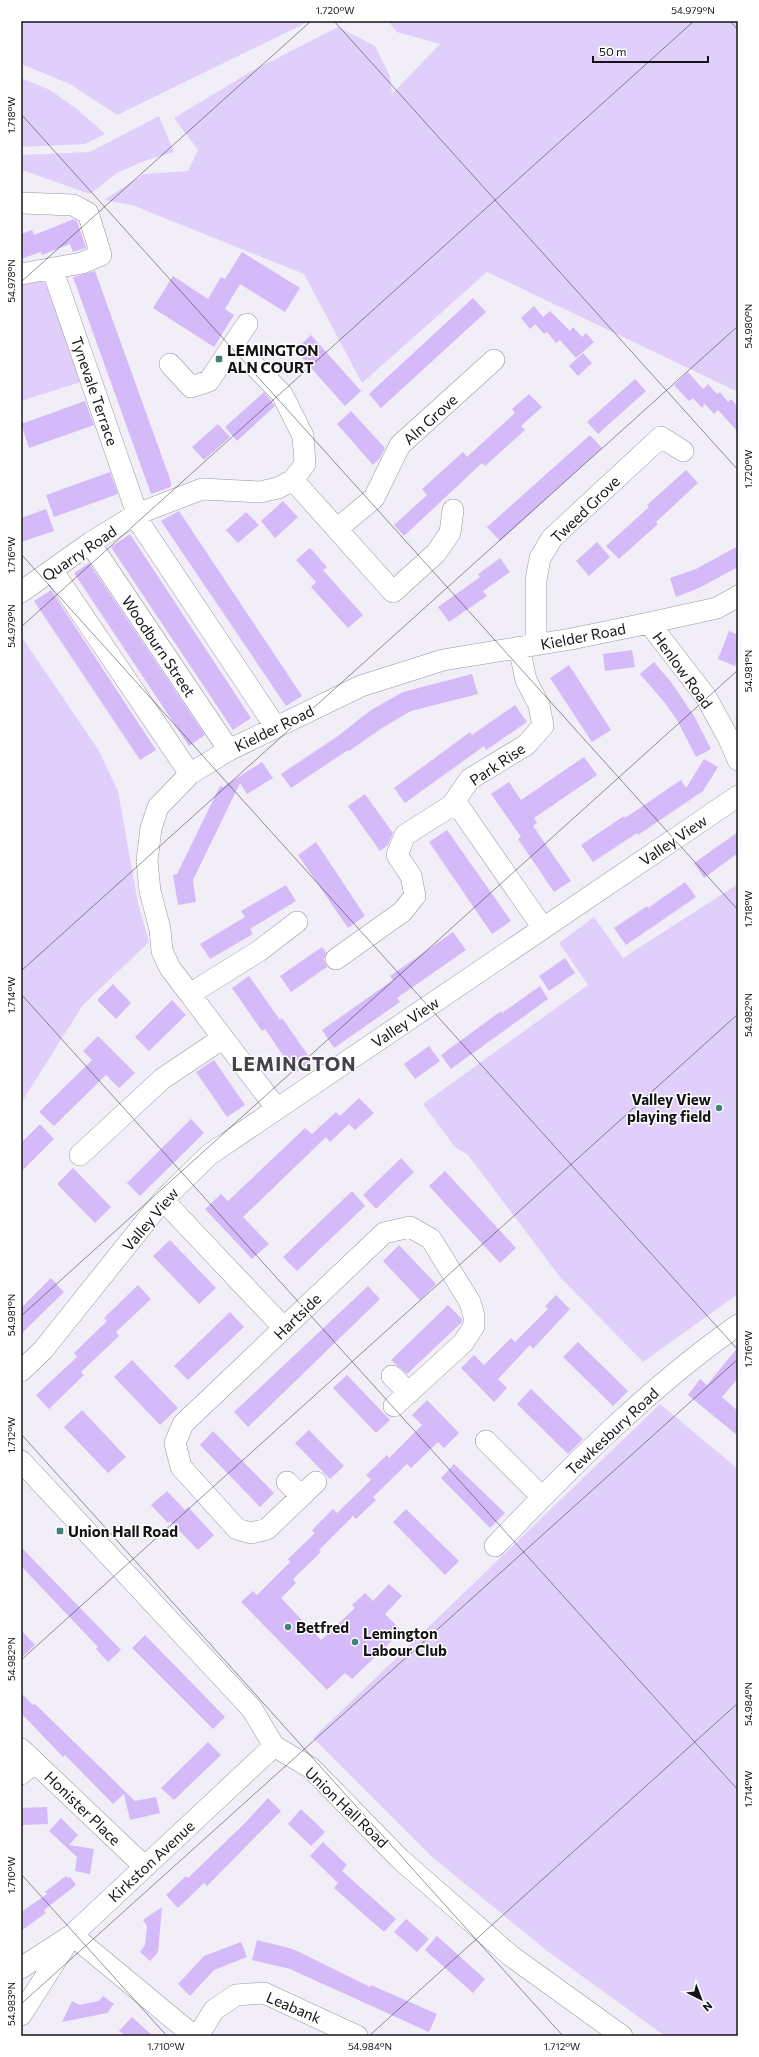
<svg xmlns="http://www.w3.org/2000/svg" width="759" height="2057" font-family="Commissioner,sans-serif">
  <rect width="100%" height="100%" fill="#f2eef7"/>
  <path fill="#e1cffb" d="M21,21H310L117,115L70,84L21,64Z
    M388,21H738V392L487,272L362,383L304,274L132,205L104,200L144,174L188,171L198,150L174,118L252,71L338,27L375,46L390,76L392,94L440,44L397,32Z
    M21,78L50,90L77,109L105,134L85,144L21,147Z
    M159,116L174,152L144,161L117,173L90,194L25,171L21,172V155L90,152Z
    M48,280L81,382L21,401V284Z
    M21,636L99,751L118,791L138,903L149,942L83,1005L21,1103Z
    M738,884V1294L643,1362L560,1277L468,1155L455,1147L423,1104L588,985L559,943L594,917L623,958Z
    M660,1404L738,1469V2036H665L546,1950L431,1856L313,1738Z"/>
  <path fill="#d4baf9" d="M74,219L77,221L86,248L73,252L70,244L42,255L41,252L21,259V234L32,230L34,235Z
    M242,252L300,288L285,312L240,284L225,309L234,315L214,347L153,308L173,276L208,299L221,277L225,279Z
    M95,271L171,482V487L151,494L73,277Z
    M473,298L486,312L381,408L369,394Z
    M534,306L543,317L530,329L521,318Z
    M550,311L570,331L573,327L582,337L586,333L594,342L576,358L560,340L556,343L547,332L544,334L535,324Z
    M311,335L361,391L345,406L295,350Z
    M583,353L592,363L578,376L569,366Z
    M688,372L703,389L708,384L717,394L720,392L728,402L731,399L738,407V432L718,410L714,414L705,404L702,408L693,398L689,401L674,385Z
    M635,379L646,391L598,434L587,422Z
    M264,392L275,406L237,441L225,427Z
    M529,394L542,407L521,426L525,430L485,466L482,463L404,536L394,525L427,495L422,489L463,452L467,457L515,413L512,409Z
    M85,401L94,425L29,448L21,424Z
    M351,411L385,448L380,458L373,465L337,424Z
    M218,424L230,437L204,460L192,447Z
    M590,435L602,448L500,541L487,527Z
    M686,470L698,483L656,522L658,524L619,559L606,546L649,507L647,505Z
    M110,472L118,494L54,517L46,495Z
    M283,501L298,517L275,538L261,521Z
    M46,509L54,531L21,542V518Z
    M179,511L302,696L286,706L161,521Z
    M246,512L259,525L238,543L226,530Z
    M130,534L251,718L233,730L111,547Z
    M597,542L610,557L589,576L576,561Z
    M738,546V567L699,588L676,597L670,578L696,569Z
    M310,548L327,567L323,570L363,615L348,628L311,587L316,582L296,560Z
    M500,558L510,572L483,591L487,596L449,622L438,607L480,577L478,574Z
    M89,563L205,735L189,746L74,573Z
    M51,590L156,750L140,760L34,601Z
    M729,631L738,635V657L735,666L718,659Z
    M632,650L635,667L605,671L603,654Z
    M654,662L671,682L694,716L711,749L696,757L677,720L665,703L640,674Z
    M569,665L611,730L592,742L550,678Z
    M472,674L478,694L411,711L382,728L349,751L348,750L291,788L281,774L338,736L371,710L403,692Z
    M515,705L527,722L486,750L484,746L405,803L394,788L470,732L472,735Z
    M584,757L597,775L534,818L537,823L533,826L571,881L554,892L518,839L521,837L491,794L509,782L521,800Z
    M704,759L718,767L703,791L638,835L637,833L593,862L581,845L624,816L625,818L681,780L686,788Z
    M262,762L273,778L247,794L240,783L193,880L196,902L178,905L173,875L177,874L220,786L223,787Z
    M365,794L393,833L388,845L380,851L348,806Z
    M447,830L511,921L492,934L429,842Z
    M738,832V853L704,878L694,863Z
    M316,842L365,916L348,928L298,855Z
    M685,882L696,897L626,945L614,928L647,906L648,908Z
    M286,885L296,901L250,929L253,934L210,959L200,944L245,917L241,911Z
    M453,932L466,950L397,998L400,1002L334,1048L322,1030L393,980L390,976Z
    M322,947L326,952L324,960L327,967L291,992L280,976Z
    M565,958L575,973L549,991L539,976Z
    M249,976L280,1020L282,1018L312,1061L295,1073L265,1029L262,1031L232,988Z
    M113,984L131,1003L116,1019L97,1000Z
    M540,986L548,999L451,1069L441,1055L501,1011L502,1013Z
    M172,1000L186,1015L149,1051L135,1037Z
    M98,1036L135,1073L119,1088L106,1075L54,1126L39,1112L92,1060L83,1051Z
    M429,1046L440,1061L415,1079L404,1064Z
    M214,1060L245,1105L227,1117L196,1072Z
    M359,1098L374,1113L355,1130L349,1124L330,1142L326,1137L243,1217L269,1244L252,1259L205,1209L221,1194L228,1201L305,1128L312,1134L336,1112L340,1116Z
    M191,1119L204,1133L140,1196L127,1183Z
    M40,1124L54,1139L21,1172V1143Z
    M401,1158L414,1172L376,1209L363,1195Z
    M73,1168L111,1207L95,1223L57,1184Z
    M445,1171L516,1248L500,1263L429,1186Z
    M352,1191L365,1206L297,1271L283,1257Z
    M170,1240L216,1288L199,1304L153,1256Z
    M399,1245L436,1284L420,1300L383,1261Z
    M51,1278L64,1292L21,1334V1308Z
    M138,1285L151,1299L116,1332L119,1336L81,1372L84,1375L49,1409L36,1395L77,1357L74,1353L107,1321L104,1318Z
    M368,1286L380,1299L248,1427L234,1412Z
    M556,1295L570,1309L533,1349L530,1345L498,1379L507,1388L494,1402L461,1368L474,1355L484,1365L511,1338L515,1342L548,1309L545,1306Z
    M448,1305L462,1319V1322L407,1374L391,1360Z
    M230,1312L244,1327L188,1380L174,1366Z
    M578,1342L628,1391L613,1406L563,1357Z
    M738,1347V1378L722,1397L738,1411V1436L688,1395L700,1379L707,1385Z
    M132,1360L178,1408L160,1425L114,1377Z
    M347,1375L390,1420L376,1433L333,1388Z
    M531,1389L583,1439L568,1454L517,1404Z
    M427,1400L459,1433L444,1448L438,1442L411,1468L407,1464L373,1497L376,1500L356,1519L353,1516L319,1550L321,1552L293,1579L296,1583L281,1598L321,1640L355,1608L352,1605L365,1593L373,1601L389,1584L402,1596L385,1614L402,1631L352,1679L345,1673L327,1690L241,1602L253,1591L257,1595L290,1562L288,1559L315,1533L312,1530L333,1509L337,1513L371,1480L366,1475L387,1455L389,1458L422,1425L412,1415Z
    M82,1410L126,1457L108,1473L64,1427Z
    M309,1430L344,1466L330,1479L295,1443Z
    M213,1431L274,1493L260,1507L200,1445Z
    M454,1464L505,1513L490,1528L441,1478Z
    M167,1491L185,1510L188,1507L214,1535L198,1550L170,1521L168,1523L151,1505Z
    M406,1509L459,1561L445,1575L393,1522Z
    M21,1547L121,1650L108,1662L96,1649L98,1647L21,1566Z
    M21,1630L35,1645L21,1658Z
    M145,1635L225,1717L213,1729L132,1648Z
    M21,1693L33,1705L35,1704L135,1801L156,1797L160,1813L130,1820L124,1794L113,1804L65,1755L63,1757L21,1713Z
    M208,1742L221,1755L174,1800L161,1788Z
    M268,1798L281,1811L207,1886L204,1883L178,1908L166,1895L186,1876L188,1878L245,1823Z
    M47,1807L48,1824L22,1825V1808Z
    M301,1809L325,1832L311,1846L288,1824Z
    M61,1818L78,1835L69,1845L94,1849L90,1874L75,1871L77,1857L49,1831Z
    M323,1842L347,1865L342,1871L396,1919L384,1932L334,1888L338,1883L310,1856Z
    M66,1876L68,1878L70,1877L76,1885L44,1910L46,1913L21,1931V1912L47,1894L45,1892Z
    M162,1907L158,1952L150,1961L140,1952L145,1945L147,1926L143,1920Z
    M406,1919L429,1939L417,1952L394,1932Z
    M437,1936L485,1979L473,1993L425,1950Z
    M257,1940L293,1949L370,1987L371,1985L437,2014L429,2032L290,1969L252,1960Z
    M241,1942L247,1957L214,1970L190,1996L178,1984L204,1956Z
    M103,1996L114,2004L107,2013L62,2022L72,2001L79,2005L99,2001Z
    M132,2017L153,2036H126L119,2031Z"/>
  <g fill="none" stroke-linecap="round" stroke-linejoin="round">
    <defs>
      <path id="minor" d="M21,203L73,205L88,213L101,255L82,263L21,274
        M52,268L141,525L275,726
        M234,345L282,394L303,436L305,464L293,480
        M170,364L191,387L209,381L247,324
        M337,529L374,498L400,445L494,360
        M90,543L229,750
        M52,570L190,774
        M21,592L90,543L137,514L202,489L260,492L278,488L293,480L393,592L436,553L450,533L453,510
        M649,623L706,697L729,739L738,760
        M536,645V580L540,558L552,538L661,437L683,451
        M455,801L543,928
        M336,959L402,912L415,896L411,876L397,855L405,835L451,806L470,779L526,745L543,726L539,705L526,680L519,647
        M190,994L259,951L297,922
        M277,1109L170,968L162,951L160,929L150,891L147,861L151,828L158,807L190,774L229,750L361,686L443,660L571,639L649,623L717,608L738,596
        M80,1155L162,1079L223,1038
        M163,1200L284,1328
        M21,1371L43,1350L163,1200L209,1155L738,796
        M392,1376L409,1393
        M486,1441L542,1497
        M21,1461L252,1709L274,1746L311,1768L400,1859L511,1956L622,2036
        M287,1482L301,1496
        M316,1482L267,1529L251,1533L237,1529L181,1467L175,1443L183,1424L384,1233L410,1227L431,1239L470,1302L474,1316V1326L463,1343L394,1406
        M495,1546C571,1467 648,1388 738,1325
        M21,1749L145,1867
        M21,1774L35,1762
        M21,1968L72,1935L274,1746
        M21,2015L72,1935L194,2036
        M198,2036L214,2010L236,1995L264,1993L357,2036"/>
    </defs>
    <use href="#minor" stroke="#99969e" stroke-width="22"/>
    <use href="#minor" stroke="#fff" stroke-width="21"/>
  </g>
  <path fill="none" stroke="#151316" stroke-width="1" stroke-opacity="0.45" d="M334,21L738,470M730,21L738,30M21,114L738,910M21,282L311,21M21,554L738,1350M21,627L694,21M21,971L738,326M21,994L738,1790M21,1316L738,670M21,1434L563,2036M21,1660L738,1014M21,1874L167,2036M21,2004L738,1359M369,2036L738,1703"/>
  <g fill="#408376" stroke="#fff" stroke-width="1.5">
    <rect x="215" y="355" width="8" height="8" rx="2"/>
    <circle cx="719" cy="1108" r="4"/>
    <rect x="56" y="1527" width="8" height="8" rx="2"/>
    <circle cx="288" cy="1627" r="4"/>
    <circle cx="355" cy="1642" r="4"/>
  </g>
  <g text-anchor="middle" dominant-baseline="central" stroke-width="3" stroke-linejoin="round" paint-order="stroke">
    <g font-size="15" font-weight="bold" fill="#151316" stroke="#fff" text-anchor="start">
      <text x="227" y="350">LEMINGTON<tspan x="227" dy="17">ALN COURT</tspan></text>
      <text x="711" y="1099" text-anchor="end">Valley View<tspan x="711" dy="17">playing field</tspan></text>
      <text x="68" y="1531">Union Hall Road</text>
      <text x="296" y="1627">Betfred</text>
      <text x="363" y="1633">Lemington<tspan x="363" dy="17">Labour Club</tspan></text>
    </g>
    <g font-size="15" fill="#151316" stroke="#fff">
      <text transform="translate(95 391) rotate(71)">Tynevale Terrace</text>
      <text transform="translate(430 419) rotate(-42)">Aln Grove</text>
      <text transform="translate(585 509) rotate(-44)">Tweed Grove</text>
      <text transform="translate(79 553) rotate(-34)">Quarry Road</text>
      <text transform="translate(583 636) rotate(-11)">Kielder Road</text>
      <text transform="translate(159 646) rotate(56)">Woodburn Street</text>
      <text transform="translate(683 670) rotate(54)">Henlow Road</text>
      <text transform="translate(274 728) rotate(-26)">Kielder Road</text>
      <text transform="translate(497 764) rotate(-34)">Park Rise</text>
      <text transform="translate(673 840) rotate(-34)">Valley View</text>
      <text transform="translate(405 1022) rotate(-34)">Valley View</text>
      <text transform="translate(150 1219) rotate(-50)">Valley View</text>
      <text transform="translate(297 1316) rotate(-44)">Hartside</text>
      <text transform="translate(612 1431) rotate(-43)">Tewkesbury Road</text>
      <text transform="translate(347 1807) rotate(44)">Union Hall Road</text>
      <text transform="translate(83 1808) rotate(44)">Honister Place</text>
      <text transform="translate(151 1861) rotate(-43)">Kirkston Avenue</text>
      <text transform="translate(294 2007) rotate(23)">Leabank</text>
    </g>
    <g font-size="19" font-weight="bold" letter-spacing="1" fill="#454249" stroke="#fff">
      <text x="294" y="1063">LEMINGTON</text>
    </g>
  </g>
  <rect width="759" height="2057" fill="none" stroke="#ffffff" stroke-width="44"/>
  <g transform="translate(701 1999) rotate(138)" stroke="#ffffff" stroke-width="3" paint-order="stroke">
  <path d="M0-3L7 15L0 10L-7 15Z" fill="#151316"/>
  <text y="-6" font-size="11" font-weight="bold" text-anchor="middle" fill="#151316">N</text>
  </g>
  <path d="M593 56v6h115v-6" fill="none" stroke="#151316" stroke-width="2"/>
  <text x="599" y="56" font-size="12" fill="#151316" stroke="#ffffff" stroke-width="3" paint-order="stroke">50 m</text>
  <rect x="22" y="22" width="715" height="2013" fill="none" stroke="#151316" stroke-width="1.5"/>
  <g font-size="10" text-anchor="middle" fill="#151316">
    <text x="335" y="14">1.720°W</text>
    <text x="693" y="14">54.979°N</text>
    <text transform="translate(11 115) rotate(-90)" y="4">1.718°W</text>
    <text transform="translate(11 281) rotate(-90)" y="4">54.978°N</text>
    <text transform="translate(748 326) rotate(-90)" y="4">54.980°N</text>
    <text transform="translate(748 469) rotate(-90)" y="4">1.720°W</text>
    <text transform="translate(11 555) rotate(-90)" y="4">1.716°W</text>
    <text transform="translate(11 626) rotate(-90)" y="4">54.979°N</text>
    <text transform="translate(748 671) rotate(-90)" y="4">54.981°N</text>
    <text transform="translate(748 909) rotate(-90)" y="4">1.718°W</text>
    <text transform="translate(11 995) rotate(-90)" y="4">1.714°W</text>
    <text transform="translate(748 1015) rotate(-90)" y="4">54.982°N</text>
    <text transform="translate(11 1315) rotate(-90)" y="4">54.981°N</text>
    <text transform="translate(748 1349) rotate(-90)" y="4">1.716°W</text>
    <text transform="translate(11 1435) rotate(-90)" y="4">1.712°W</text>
    <text transform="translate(11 1659) rotate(-90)" y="4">54.982°N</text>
    <text transform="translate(748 1704) rotate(-90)" y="4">54.984°N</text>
    <text transform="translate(748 1789) rotate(-90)" y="4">1.714°W</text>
    <text transform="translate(11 1875) rotate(-90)" y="4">1.710°W</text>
    <text transform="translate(11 2004) rotate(-90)" y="4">54.983°N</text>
    <text x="166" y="2050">1.710°W</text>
    <text x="370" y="2050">54.984°N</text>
    <text x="562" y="2050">1.712°W</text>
  </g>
</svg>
